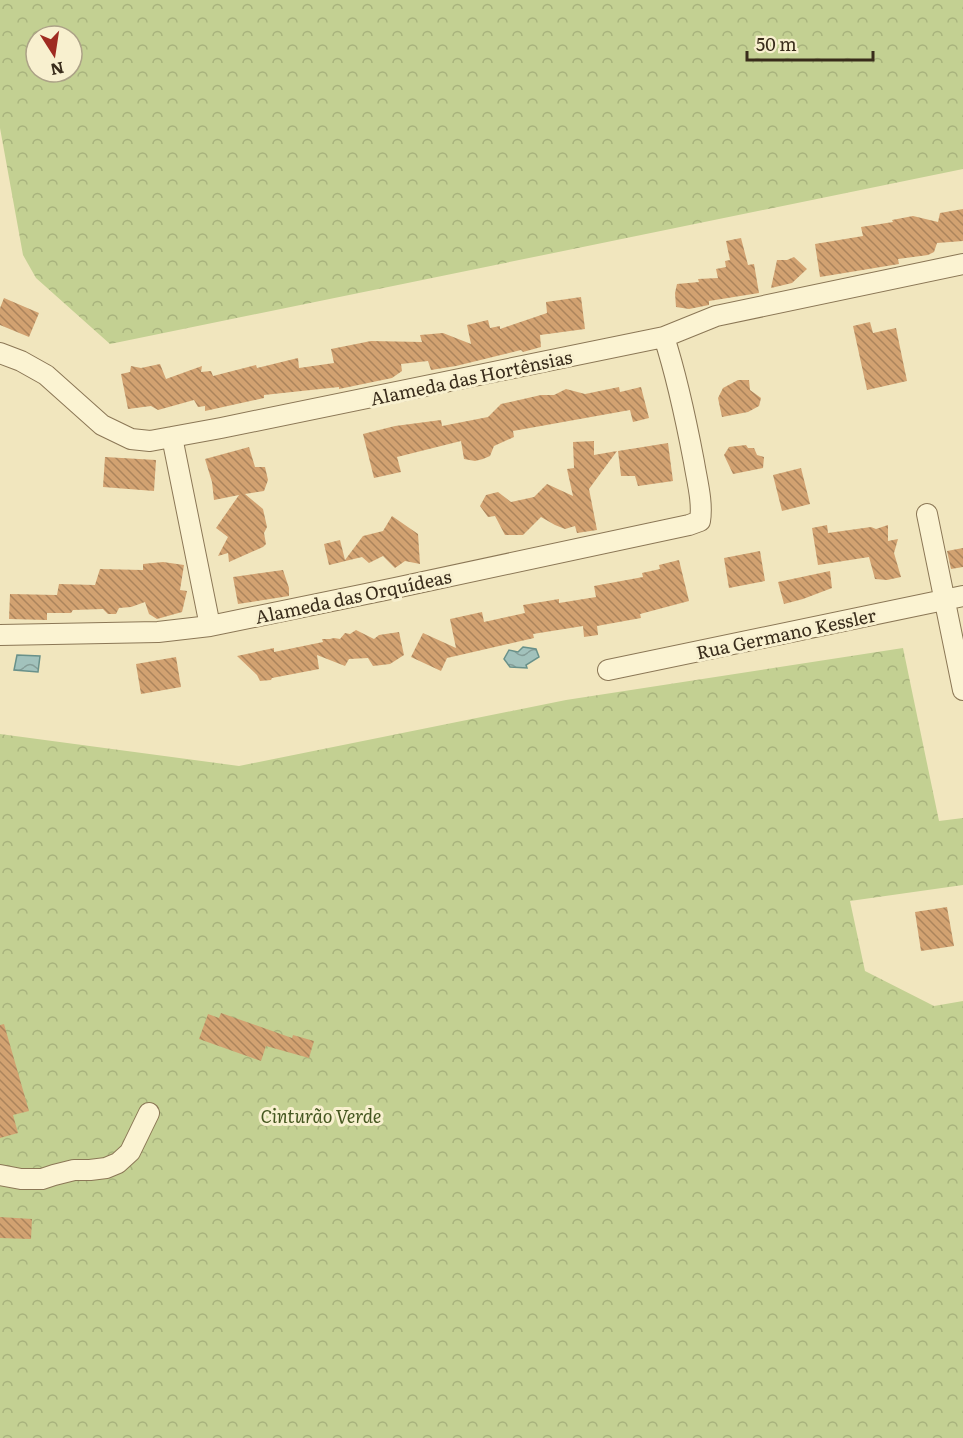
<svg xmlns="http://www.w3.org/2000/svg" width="963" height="1438" font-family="Literata,serif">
  <defs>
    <pattern id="forest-crowns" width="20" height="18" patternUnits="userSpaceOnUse" patternTransform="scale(1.5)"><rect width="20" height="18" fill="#c3d092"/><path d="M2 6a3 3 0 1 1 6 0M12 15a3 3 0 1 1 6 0" fill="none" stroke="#a8b37d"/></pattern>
    <pattern id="water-waves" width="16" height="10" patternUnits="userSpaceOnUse" patternTransform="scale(1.5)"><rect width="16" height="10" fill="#a2c2bc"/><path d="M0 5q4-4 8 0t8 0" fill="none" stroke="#859e98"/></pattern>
    <pattern id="building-back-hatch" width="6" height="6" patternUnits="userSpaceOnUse" patternTransform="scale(1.5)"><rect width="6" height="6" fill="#d2a271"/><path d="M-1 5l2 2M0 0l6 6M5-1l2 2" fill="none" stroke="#ab845c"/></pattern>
  </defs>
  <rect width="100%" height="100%" fill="#f1e6be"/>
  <path fill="url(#forest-crowns)" fill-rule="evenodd" d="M0,0H963V169L110,344L36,278L23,255L0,128ZM36,36H72V72H36Z
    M903,648L939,821L963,818V885L850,901L865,971L934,1006L963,1001V1438H0V734L239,766L566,700Z"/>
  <path fill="url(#water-waves)" stroke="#69918a" stroke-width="1.5" d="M523,647L536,649L539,657L526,665L527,668L510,667L504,659L509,650L518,652Z
    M17,655L40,656L38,672L14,670Z"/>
  <path fill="url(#building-back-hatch)" d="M963,209V241L937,243L934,252L928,255L898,259L899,264L820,277L815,244L863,236L861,227L893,222L892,220L913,216L938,222L940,213Z
    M741,238L748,265L754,264L759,293L709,301V305L689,309L676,307L675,293L677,284L699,282L698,279L718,278L716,269L726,267L725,261L730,260L726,241Z
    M794,257L807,269L792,283L771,288L777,260H787Z
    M581,297L585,329L540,335L541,347L523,352L521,350L456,366L431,370L428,361L401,364L402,371L392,378L339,389V387L264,395V398L205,411V406L198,407L194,400L158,410L151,406L128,409L121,374L130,372L131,366L141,368L160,364L166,379L202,366L201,372L211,371L213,376L256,365L257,368L298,358L299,368L334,363L331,349L371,341L422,342L420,335L443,333L471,344L467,325L488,320L490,328L500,326V329L547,313L546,302Z
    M4,298L39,313L29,337L0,325V308Z
    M870,322L873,333L896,328L907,381L867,390L853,326Z
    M738,380H749L750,390L761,398L759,406L748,412L722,417L718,398L723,388Z
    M619,387L620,392L641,387L649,418L633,422L630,410L513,431L514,437L494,446L490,456L483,459L475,461L464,459L461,441L397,457L401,472L374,478L363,434L395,426L441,420L442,426L488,417L501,404L541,395H554L566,389L585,394Z
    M594,441V455L617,451L589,489L597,530L577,533L575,526L565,529L555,525L541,517L523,535H505L495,516L488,517L480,506L486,495L498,492L511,502L534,497L547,484L573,496L567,469L574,468L573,442Z
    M668,443L673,481L638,486L635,476H621L618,451Z
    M746,445L748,448H754L757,455L764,457L763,468L733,474L724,455L729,447Z
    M249,447L255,467H265L268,480L264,491L245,494L263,509L267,527L264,533L266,544L263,547L229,562L228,553L218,556L228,537L216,528L239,495L214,500L212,482L205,459Z
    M105,457L156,460L154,491L103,487Z
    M801,468L810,504L782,511L773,475Z
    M392,516L418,534L420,564L405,561L395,568L383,556L369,563L362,557L329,565L324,544L340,540L345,560L363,536L383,531Z
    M827,525L828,533L871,527L876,529L888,525V541L898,539L894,553L901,577L887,580L875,579L869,557L818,565L812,528Z
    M963,548V567L951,569L947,551Z
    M760,551L765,581L729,588L724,558Z
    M679,560L689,601L640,614L641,618L597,626L598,635L584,637L583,626L533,634L534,638L447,658L441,671L411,657L423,633L456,648L450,619L482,612L484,622L525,613L523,605L559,599V603L596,597L594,586L643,577L642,573L660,569L659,565Z
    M163,562L184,565L180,590L187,591L182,612L157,619L149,614L145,602L131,607L119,608L116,614H108L103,609L73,610L71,613H47V620L9,619L10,594L57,595L59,584L95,585L100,569L143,570V564Z
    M283,570L289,588V596L238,604L233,577Z
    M830,571L832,588L803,599L784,604L778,582Z
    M356,630L374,639L379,635L399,632L404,655L390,664L373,666L368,658L349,659L345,666L317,655L319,669L272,678L271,680L260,681L257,675L237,656L274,648V652L323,642L322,639H330L334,638L340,639L345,633L350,634Z
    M176,657L181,687L141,694L136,664Z
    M947,907L954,946L921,951L915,912Z
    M221,1013L292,1038L293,1035L314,1041L309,1058L266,1046L261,1061L199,1039L208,1014L219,1018Z
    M4,1024L29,1111L13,1115L18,1133L0,1138V1025Z
    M0,1217L32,1219L31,1239L0,1238Z"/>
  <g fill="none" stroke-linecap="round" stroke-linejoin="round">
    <defs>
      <path id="minor" d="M0,353L21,361L46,375L102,425L131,439L150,441L221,428L664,337L716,316L963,264
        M172,437L210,626
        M927,514L963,690
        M0,635L158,632L210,626L395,588L689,525L700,521C703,502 697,481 694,462C686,420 677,377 664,337
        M608,670L963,596
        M0,1175L21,1179H42L54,1175L74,1170H90L106,1168L118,1163L130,1152L149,1113"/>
    </defs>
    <use href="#minor" stroke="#8b7756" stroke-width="22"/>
    <use href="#minor" stroke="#fbf3d2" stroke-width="20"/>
  </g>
  <g text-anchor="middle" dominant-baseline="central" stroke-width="6" stroke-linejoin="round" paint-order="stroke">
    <g font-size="18" fill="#392c1b" stroke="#f8f0cf">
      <text transform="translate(471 377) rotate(-12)">Alameda das Hortênsias</text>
      <text transform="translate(353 596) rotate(-12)">Alameda das Orquídeas</text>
      <text transform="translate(786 633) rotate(-12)">Rua Germano Kessler</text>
    </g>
    <g font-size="18" font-style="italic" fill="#455720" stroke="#f8f0cf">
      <text x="321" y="1115">Cinturão Verde</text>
    </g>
  </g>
  <g transform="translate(54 54) rotate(168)"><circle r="28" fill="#f8f0cf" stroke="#aca287" stroke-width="1.5"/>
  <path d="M0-4.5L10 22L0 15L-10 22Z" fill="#9f2b21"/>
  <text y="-9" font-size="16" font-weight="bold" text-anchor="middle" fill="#392c1b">N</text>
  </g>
  <path d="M747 51v9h126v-9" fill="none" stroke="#392c1b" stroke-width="3"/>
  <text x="756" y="51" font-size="18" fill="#392c1b" stroke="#f8f0cf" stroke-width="4.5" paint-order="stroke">50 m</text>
</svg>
